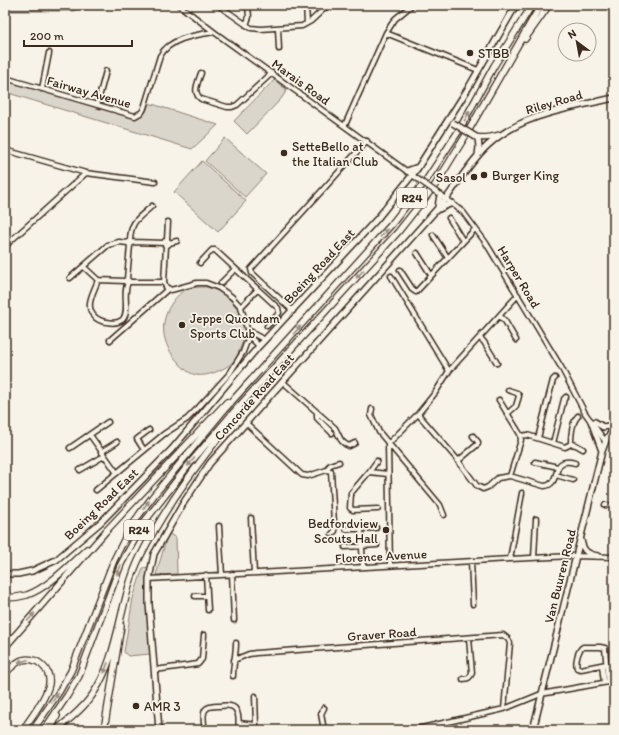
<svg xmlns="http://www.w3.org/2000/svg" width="619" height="735" font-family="Itim,sans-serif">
  <rect width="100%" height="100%" fill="#f7f3e8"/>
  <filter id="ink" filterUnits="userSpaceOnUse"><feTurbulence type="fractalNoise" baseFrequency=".025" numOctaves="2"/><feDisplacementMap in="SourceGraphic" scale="8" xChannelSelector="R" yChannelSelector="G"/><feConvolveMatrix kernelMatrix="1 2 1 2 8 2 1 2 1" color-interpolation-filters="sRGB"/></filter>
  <g filter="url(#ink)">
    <path fill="#dbd6cb" stroke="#8b8074" d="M5,5H87L73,11H5Z
      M5,80L136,119L146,112L149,103L218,125L192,149L5,92Z
      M274,80L287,90L281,99L247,134L234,121Z
      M225,138L266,174L245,197L205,161Z
      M202,161L246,201L218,232L174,192Z
      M206,287C211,288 216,290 220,292C224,294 227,297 230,300C243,313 249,327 241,346C239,351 237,358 233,362C224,370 207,377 196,375C190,374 183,368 179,363C161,344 158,321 174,300C177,296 183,290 188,289C193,287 200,287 206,287Z
      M168,533L176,538L177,574L156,575Z
      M148,567L147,595L154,651L150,654L128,656L124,652L133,598L143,568Z"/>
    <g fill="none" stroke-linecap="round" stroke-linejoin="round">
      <defs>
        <path id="minor" d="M179,5L214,32L419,180
          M218,5L251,28L261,29L302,26L311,21L328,5
          M306,5L307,23
          M246,25L249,17L248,5
          M278,28L279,49
          M386,33L478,70
          M201,73C198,83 192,92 201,99L227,107H232L237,105L272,73
          M5,78L135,116L142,112L144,108L160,56C170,38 195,35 214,32
          M42,89L49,53
          M97,105L106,71
          M345,125L386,33L395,19L412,5
          M5,150L86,173L155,182
          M439,194L463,212L486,243L561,367L585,413L605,441
          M449,218L463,241
          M433,235L448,258
          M130,240C131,220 138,219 152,206
          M167,240L168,222
          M132,242L164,243
          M169,243L177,241
          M5,246L86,173
          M166,246L169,244V242L167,240L165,241L164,243L166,246L164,282L166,287L171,290L197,283H206L219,288L232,297L241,307L249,336L259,346
          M417,253L431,275
          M200,263L212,250H215L278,308L279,313L267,326
          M84,267L98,280L125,281
          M400,270L413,290L416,292L475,229
          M391,276L449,371
          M70,278L108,245L119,242L128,243
          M127,279L130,245L128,243L130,240L132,243L130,245
          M98,280C94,292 83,307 96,318C99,320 103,322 107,322C112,323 118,323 122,320C131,312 121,291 129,281L127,279L125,281L127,283
          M129,282H164
          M221,283L235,269
          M241,307L257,290
          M293,311L252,273L251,269L367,141
          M500,316L505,321L516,340
          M250,332L265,340
          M480,338L484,342L497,363
          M110,340L168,289
          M283,382L335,428C340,436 339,442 349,446L355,443
          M372,409L371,415L379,432L440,505L444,515
          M317,413V418L332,433
          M418,414L456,458L477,486L483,489L488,487L498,478L510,476L521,440L520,434L499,400
          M507,414L516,406L519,396L517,393L508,390
          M246,423L302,475L308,476L327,470L331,471L334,523L335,531L332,534
          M90,435L117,473
          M521,436L527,435L565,447L571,444L576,445L583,449
          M538,438L553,380L555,378
          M553,443L564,399L566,397
          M388,444L418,414L435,393L449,371L518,295
          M388,444L390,565
          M571,444C571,436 572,422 578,416
          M70,448L108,422
          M144,450L137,439L149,430
          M101,452L117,442
          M377,461L369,472L388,474
          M458,461L478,444V442L473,436
          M535,462L558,467
          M80,470L104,456
          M327,470C328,464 334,464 339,462
          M369,472L351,493L350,508L353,510L378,509
          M556,475L573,480
          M510,476L544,486C563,485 549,455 575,463
          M96,490L164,434L187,419L197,409L230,373L243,352L249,336L252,332
          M605,505L614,506
          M251,518L254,573
          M219,526L222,575
          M346,529H361L363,567
          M361,529L376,528
          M345,547L377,545
          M534,558L536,519
          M510,559L522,493
          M471,561L473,604
          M232,574L234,620
          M206,575L208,610
          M149,579L510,559L572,556L614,557
          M195,596H207
          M234,660L249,654L256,653L503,635L508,639L510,643L504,709
          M606,664L581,669L577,668C575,662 578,650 583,647H600L605,648L608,682
          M602,665L604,683
          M155,670L198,664L202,659L204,635
          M233,676C233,664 236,655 236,643
          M463,679C468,679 470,678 472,673L469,638
          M255,696L256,725
          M239,723L256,725V730
          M205,730C204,725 202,713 206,709C209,706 214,706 218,706C222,706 227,705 230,706C240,707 239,723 238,730
          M324,730L321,714L324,708
          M413,730L504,709L541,694L614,681"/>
        <path id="major" d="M476,137C483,139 492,137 499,135
          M478,138L479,147L478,155
          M407,171L418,167
          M438,207L440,195
          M439,209L452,203
          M591,421L602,451
          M595,422L603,427L614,425
          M581,540C583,551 587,554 598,556
          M5,574H18L32,571L56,560L101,522L172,449L259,346L377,219L417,169L469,87L516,5
          M159,730L149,604V579L154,554L184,502L210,463L446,199C459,181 471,161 487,146C521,114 570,108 614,98
          M533,730L602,451L607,438L614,429"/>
        <path id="highway" d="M525,39L549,5
          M5,598C12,598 20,597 27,595C48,588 70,564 87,549
          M5,647L106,531L227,402
          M5,673C10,669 16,662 22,660C37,656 51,669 49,684C46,699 31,717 23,730
          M33,730L59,692L71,671L114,560L125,538L139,515L154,495L224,410L391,225L427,179L458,132L494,66L532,5
          M44,730L67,696L79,676L121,564L145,521L191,462L231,415L398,232L436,184L466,135L535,15L542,5
          M50,730L57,716
          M56,730C69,720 84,708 93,694C120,654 119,600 140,557C167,503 203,456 241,410
          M104,730L121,626"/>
      </defs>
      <use href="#minor" stroke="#3b2a1e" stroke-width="7"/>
      <use href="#major" stroke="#3b2a1e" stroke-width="8"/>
      <use href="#highway" stroke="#3b2a1e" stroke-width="8"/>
      <use href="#minor" stroke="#f7f3e8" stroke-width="4"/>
      <use href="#major" stroke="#f7f3e8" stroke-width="5"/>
      <use href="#highway" stroke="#f7f3e8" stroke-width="5.5"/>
      <defs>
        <path id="minor-bridge" d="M419,180L439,194"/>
        <path id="major-bridge" d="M453,123L476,137"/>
      </defs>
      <use href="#minor-bridge" stroke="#3b2a1e" stroke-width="7" stroke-linecap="butt"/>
      <use href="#major-bridge" stroke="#3b2a1e" stroke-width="8" stroke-linecap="butt"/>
      <use href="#minor-bridge" stroke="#f7f3e8" stroke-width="4"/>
      <use href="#major-bridge" stroke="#f7f3e8" stroke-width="5"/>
    </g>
    <defs><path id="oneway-solid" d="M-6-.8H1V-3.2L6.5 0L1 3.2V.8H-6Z"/></defs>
    <g fill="#998e83">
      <use href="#oneway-solid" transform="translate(467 116) rotate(-61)"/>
      <use href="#oneway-solid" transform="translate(384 233) rotate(-48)"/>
      <use href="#oneway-solid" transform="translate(360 274) rotate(132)"/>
      <use href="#oneway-solid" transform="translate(297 330) rotate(-48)"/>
      <use href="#oneway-solid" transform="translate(191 462) rotate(130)"/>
      <use href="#oneway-solid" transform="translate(146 505) rotate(-54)"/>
      <use href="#oneway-solid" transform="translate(119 570) rotate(112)"/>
      <use href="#oneway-solid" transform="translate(31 617) rotate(-49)"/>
      <use href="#oneway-solid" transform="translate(23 661) rotate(165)"/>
      <use href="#oneway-solid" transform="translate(106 668) rotate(110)"/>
      <use href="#oneway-solid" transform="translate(55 698) rotate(-56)"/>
    </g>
  </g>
  <g fill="#3b2a1e" stroke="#f7f3e8" stroke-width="1.5">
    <circle cx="470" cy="53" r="4"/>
    <circle cx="284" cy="153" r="4"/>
    <circle cx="484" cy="175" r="4"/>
    <circle cx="474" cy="177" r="4"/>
    <circle cx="182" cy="325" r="4"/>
    <circle cx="386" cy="530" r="4"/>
    <circle cx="136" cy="706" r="4"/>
  </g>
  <g text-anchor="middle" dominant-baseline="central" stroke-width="3.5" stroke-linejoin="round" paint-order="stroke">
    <g fill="#f7f3e8" stroke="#73665b" stroke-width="1">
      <rect x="397" y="188" width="30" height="20" rx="3"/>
      <rect x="124" y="520" width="30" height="20" rx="3"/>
    </g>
    <g font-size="12" font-weight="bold" fill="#3b2a1e">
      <text x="412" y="198">R24</text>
      <text x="139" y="530">R24</text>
    </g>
    <g font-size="13" fill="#3b2a1e" stroke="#f7f3e8" text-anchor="start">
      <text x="478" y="53">STBB</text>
      <text x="292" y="146">SetteBello at<tspan x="292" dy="15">the Italian Club</tspan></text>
      <text x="492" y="175">Burger King</text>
      <text x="466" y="177" text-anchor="end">Sasol</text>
      <text x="190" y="318">Jeppe Quondam<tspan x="190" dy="15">Sports Club</tspan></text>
      <text x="378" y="523" text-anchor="end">Bedfordview<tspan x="378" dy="15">Scouts Hall</tspan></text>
      <text x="144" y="706">AMR 3</text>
    </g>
    <g font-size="13" fill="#3b2a1e" stroke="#f7f3e8">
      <text transform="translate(301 82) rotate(36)">Marais Road</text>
      <text transform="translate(89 92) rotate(16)">Fairway Avenue</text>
      <text transform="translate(554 102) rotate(-16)">Riley Road</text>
      <text transform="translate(319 266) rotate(-47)">Boeing Road East</text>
      <text transform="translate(519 277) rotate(59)">Harper Road</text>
      <text transform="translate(254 397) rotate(-48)">Concorde Road East</text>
      <text transform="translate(101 504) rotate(-44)">Boeing Road East</text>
      <text transform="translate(381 556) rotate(-3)">Florence Avenue</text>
      <text transform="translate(560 576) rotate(-76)">Van Buuren Road</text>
      <text transform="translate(382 634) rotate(-4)">Graver Road</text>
    </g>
  </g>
  <rect width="619" height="735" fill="none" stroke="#f7f3e8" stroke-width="20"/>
  <rect x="10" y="10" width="599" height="715" fill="none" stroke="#3b2a1e" stroke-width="1.5" filter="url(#ink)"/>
  <g transform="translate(577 42) rotate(328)"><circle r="19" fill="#f7f3e8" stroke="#aca397"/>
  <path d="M0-3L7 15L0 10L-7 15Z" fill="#3b2a1e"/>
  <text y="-6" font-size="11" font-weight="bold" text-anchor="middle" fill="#3b2a1e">N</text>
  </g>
  <path d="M24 40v6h108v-6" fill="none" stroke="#3b2a1e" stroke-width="2"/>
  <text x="30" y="40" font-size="12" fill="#3b2a1e" stroke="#f7f3e8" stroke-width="3" paint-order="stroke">200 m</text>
</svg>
